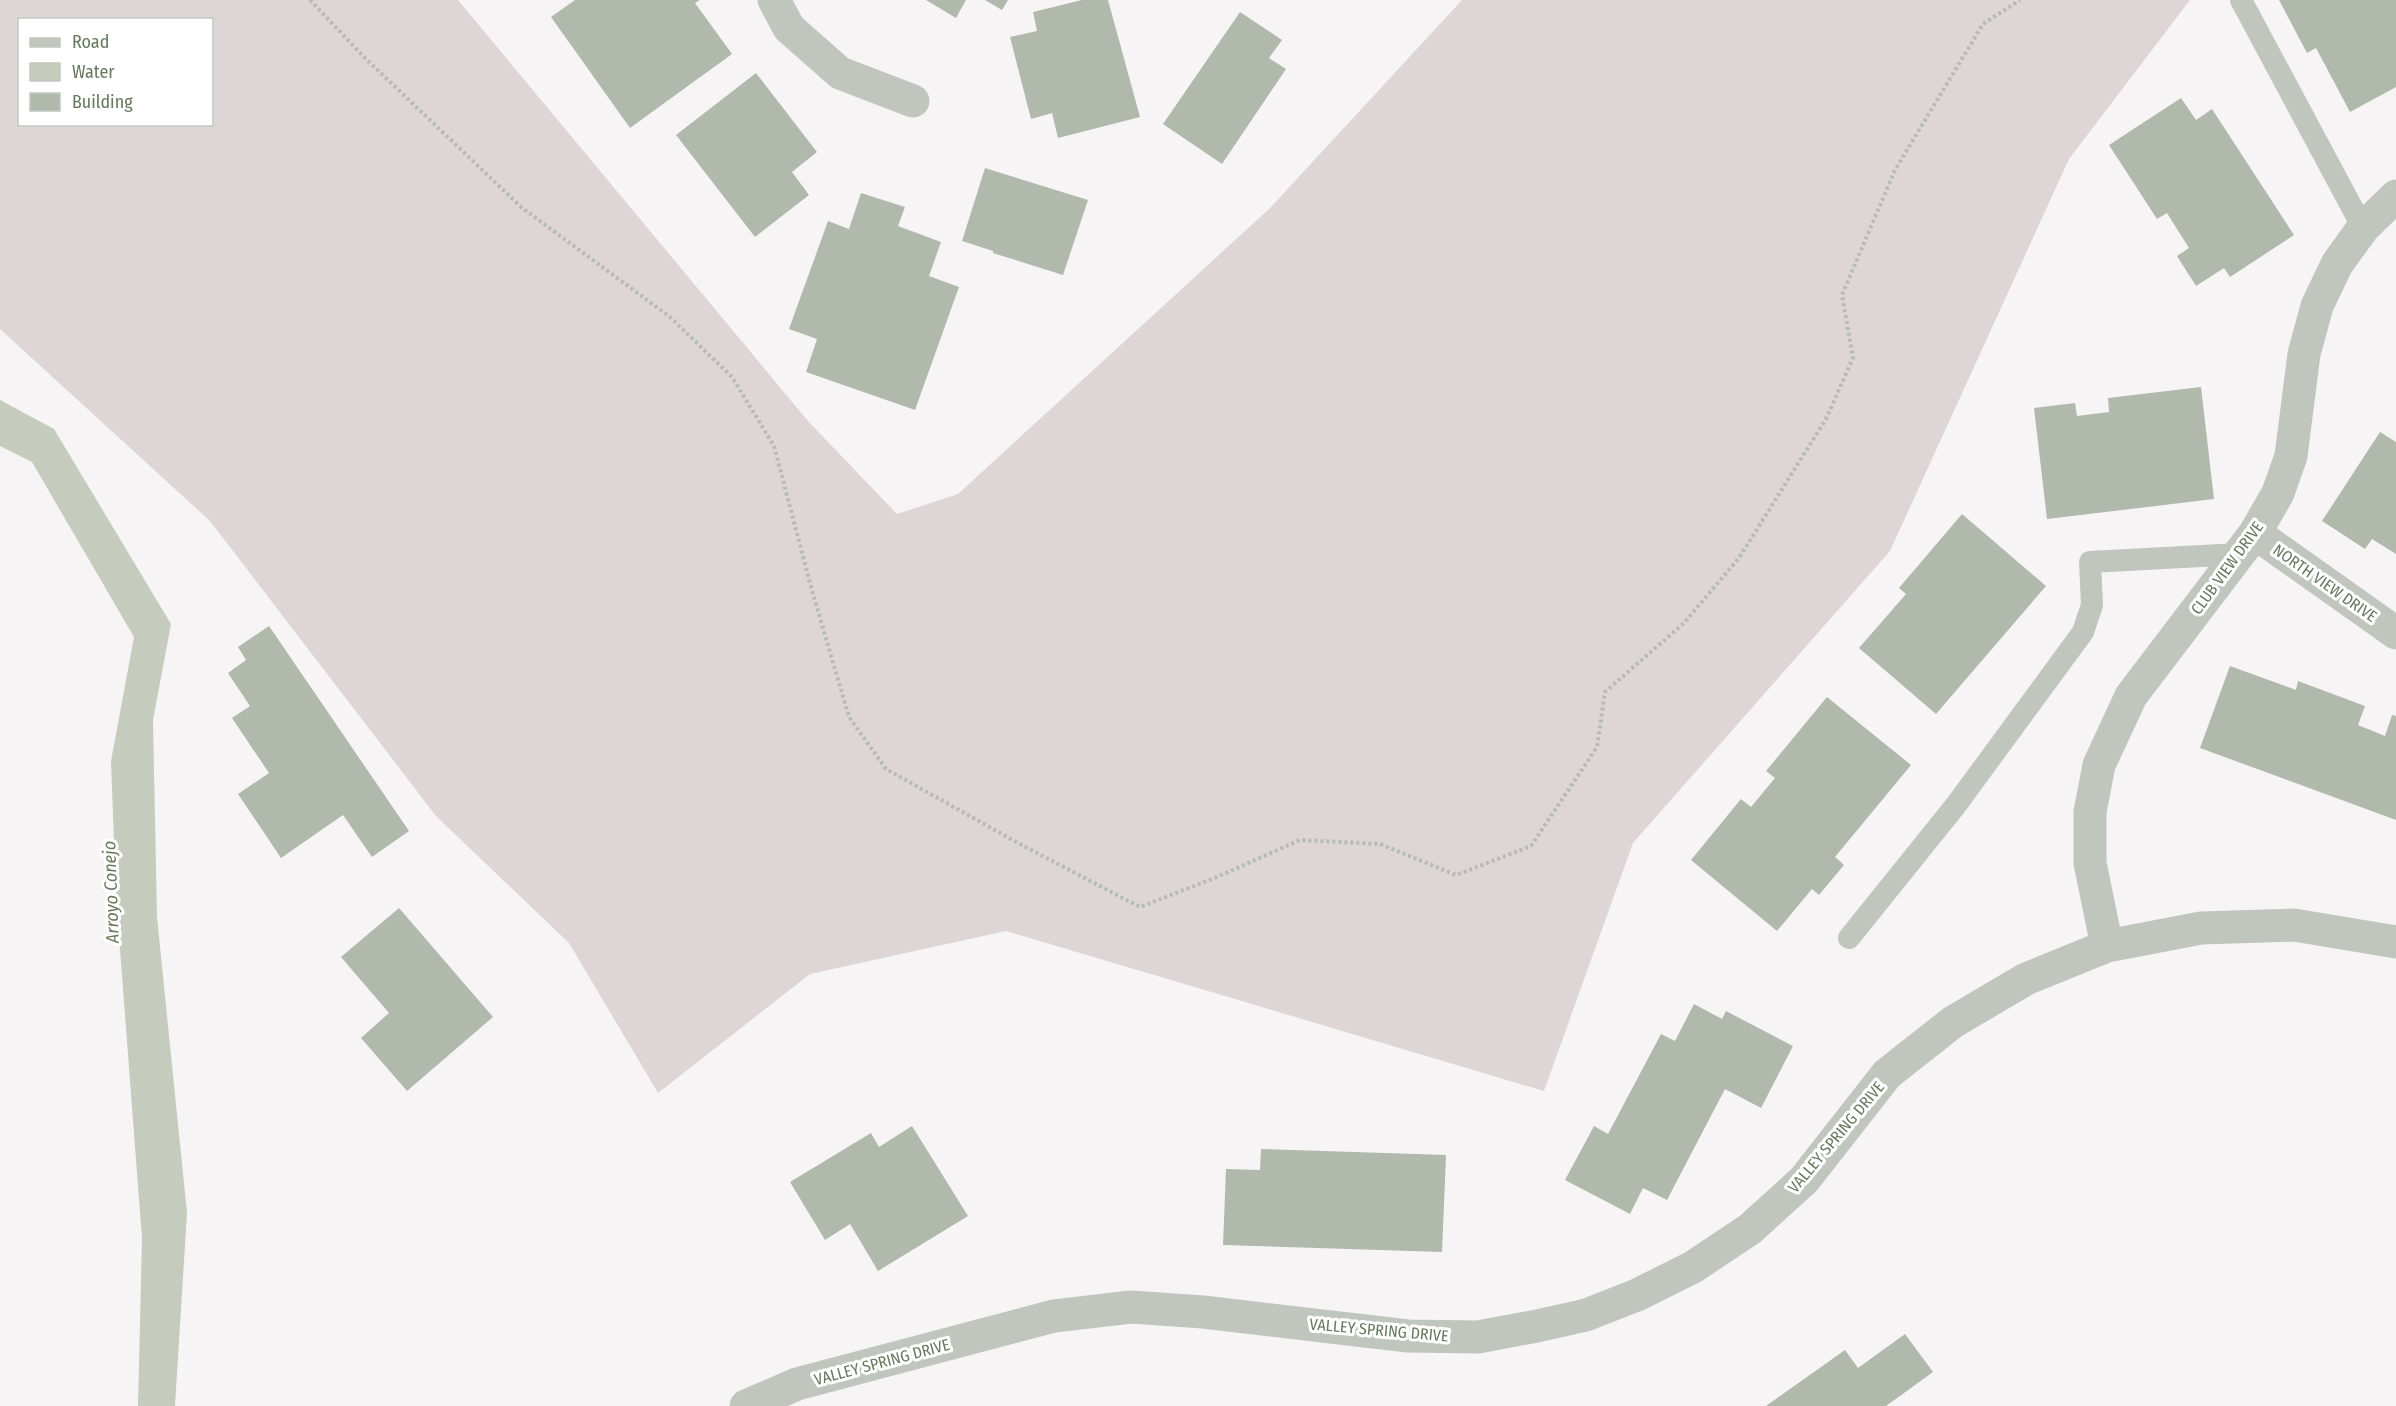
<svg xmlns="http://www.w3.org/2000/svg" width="2396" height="1406" font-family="'Fira Sans Condensed',sans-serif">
  <rect width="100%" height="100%" fill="#f7f4f6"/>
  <path fill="#ded5d6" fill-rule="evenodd" d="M0,0H458L808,421L897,514L958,494L1269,209L1462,0H2190L2069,159L1890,551L1633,843L1544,1091L1006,931L810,974L658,1093L569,943L436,816L210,521L0,329ZM20,20H212V124H20Z"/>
  <path fill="#c5ccbd" d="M0,400L54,429L171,624L153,720L157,917L187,1213L175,1406H138L142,1238L116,897L111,761L134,637L32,462L0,446Z"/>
  <path fill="#b0b9ab" d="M575,0H700L695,3L732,54L630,128L551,17Z
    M926,0H966L956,18Z
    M985,0H1008L1002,10Z
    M1082,0H1108L1140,117L1058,138L1052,113L1031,119L1010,37L1037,31L1033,12Z
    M2279,0H2396V87L2350,112L2316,48L2307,53Z
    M1240,12L1282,40L1269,58L1286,69L1222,164L1163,124Z
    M756,73L817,152L792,172L809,195L755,237L676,135Z
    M2181,98L2196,120L2212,109L2294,235L2230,277L2224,268L2196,286L2177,256L2189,248L2167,213L2157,219L2109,145Z
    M985,168L1088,200L1063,275L993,253V251L962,241Z
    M861,193L905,207L898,226L941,242L929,276L959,287L915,410L806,372L817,339L789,329L828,221L849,229Z
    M2201,387L2214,499L2047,519L2034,408L2075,403L2077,416L2109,412L2108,398Z
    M2380,432L2396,442V554L2372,539L2365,549L2322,521Z
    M1962,514L2046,586L1936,714L1859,648L1906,594L1899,588Z
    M269,626L409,831L372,857L343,815L281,858L238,794L269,773L232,718L250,706L228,673L246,660L238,647Z
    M2230,666L2296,690L2298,681L2365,706L2358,725L2385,736L2392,715L2396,716V820L2200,748Z
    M1827,697L1911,765L1835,857L1844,865L1819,895L1812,889L1777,931L1691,860L1741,799L1751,807L1775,778L1766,771Z
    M399,908L493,1017L407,1091L361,1038L389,1013L341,957Z
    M1694,1004L1722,1019L1726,1011L1793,1046L1761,1108L1725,1089L1667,1200L1643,1188L1630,1214L1565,1180L1594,1126L1608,1134L1661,1034L1675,1041Z
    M912,1126L968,1216L878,1271L850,1224L825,1240L790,1182L871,1133L879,1147Z
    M1261,1149L1446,1155L1442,1252L1223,1245L1226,1169L1260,1170Z
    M1905,1334L1933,1372L1886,1406H1766L1845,1350L1858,1368Z"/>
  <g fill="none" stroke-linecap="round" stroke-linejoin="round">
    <path stroke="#b6bbb4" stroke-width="4" stroke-dasharray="3 3" stroke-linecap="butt" d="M310,0L364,57L521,207L670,317L732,377L774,446L813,594L849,717L886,769L1018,843L1140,907L1217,877L1300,840L1380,844L1456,875L1531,846L1597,747L1605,692L1684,623L1739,558L1826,419L1853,358L1842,295L1895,170L1983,24L2020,0"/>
    <path stroke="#c0c6bd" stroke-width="22" d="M2241,0L2363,228
      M1849,938L1956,805L2083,632L2092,605L2090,562L2239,554"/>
    <path stroke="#c0c6bd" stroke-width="33" d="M774,0L789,28L840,73L913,101
      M2255,533L2396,633
      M2107,946L2090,863V812L2099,765L2131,696L2255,533L2278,493L2291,456L2304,354L2317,306L2337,264L2363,228L2396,196
      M746,1406L797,1384L1054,1316L1131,1307L1203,1312L1408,1336L1478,1337L1537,1326L1586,1315L1637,1295L1693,1267L1750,1229L1804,1180L1887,1074L1953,1022L2026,979L2107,946L2201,928L2294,925L2396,942"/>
  </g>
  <g text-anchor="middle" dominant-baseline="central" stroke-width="6" stroke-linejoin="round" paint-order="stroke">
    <g font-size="16" fill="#66795e" stroke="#fff">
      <text transform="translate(2227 568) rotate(-54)">CLUB VIEW DRIVE</text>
      <text transform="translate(2325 583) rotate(35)">NORTH VIEW DRIVE</text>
      <text transform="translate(1836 1137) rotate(-50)">VALLEY SPRING DRIVE</text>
      <text transform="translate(1379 1330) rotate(5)">VALLEY SPRING DRIVE</text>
      <text transform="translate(882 1362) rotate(-15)">VALLEY SPRING DRIVE</text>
    </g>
    <g font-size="18" font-style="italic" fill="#6c7a5c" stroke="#fff">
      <text transform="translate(111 892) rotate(-92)">Arroyo Conejo</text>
    </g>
  </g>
  <rect x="18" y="18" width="195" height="108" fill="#ffffff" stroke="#c2c9bf" stroke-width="1.5"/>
  <rect x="30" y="38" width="30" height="9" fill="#c0c6bd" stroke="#c2c9bf" stroke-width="1.5"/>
  <text x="72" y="48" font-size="18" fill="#66795e">Road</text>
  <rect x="30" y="63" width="30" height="18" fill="#c5ccbd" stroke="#c2c9bf" stroke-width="1.5"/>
  <text x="72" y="78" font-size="18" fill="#66795e">Water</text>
  <rect x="30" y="93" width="30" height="18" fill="#b0b9ab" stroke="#c2c9bf" stroke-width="1.5"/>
  <text x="72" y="108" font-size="18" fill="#66795e">Building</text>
</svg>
